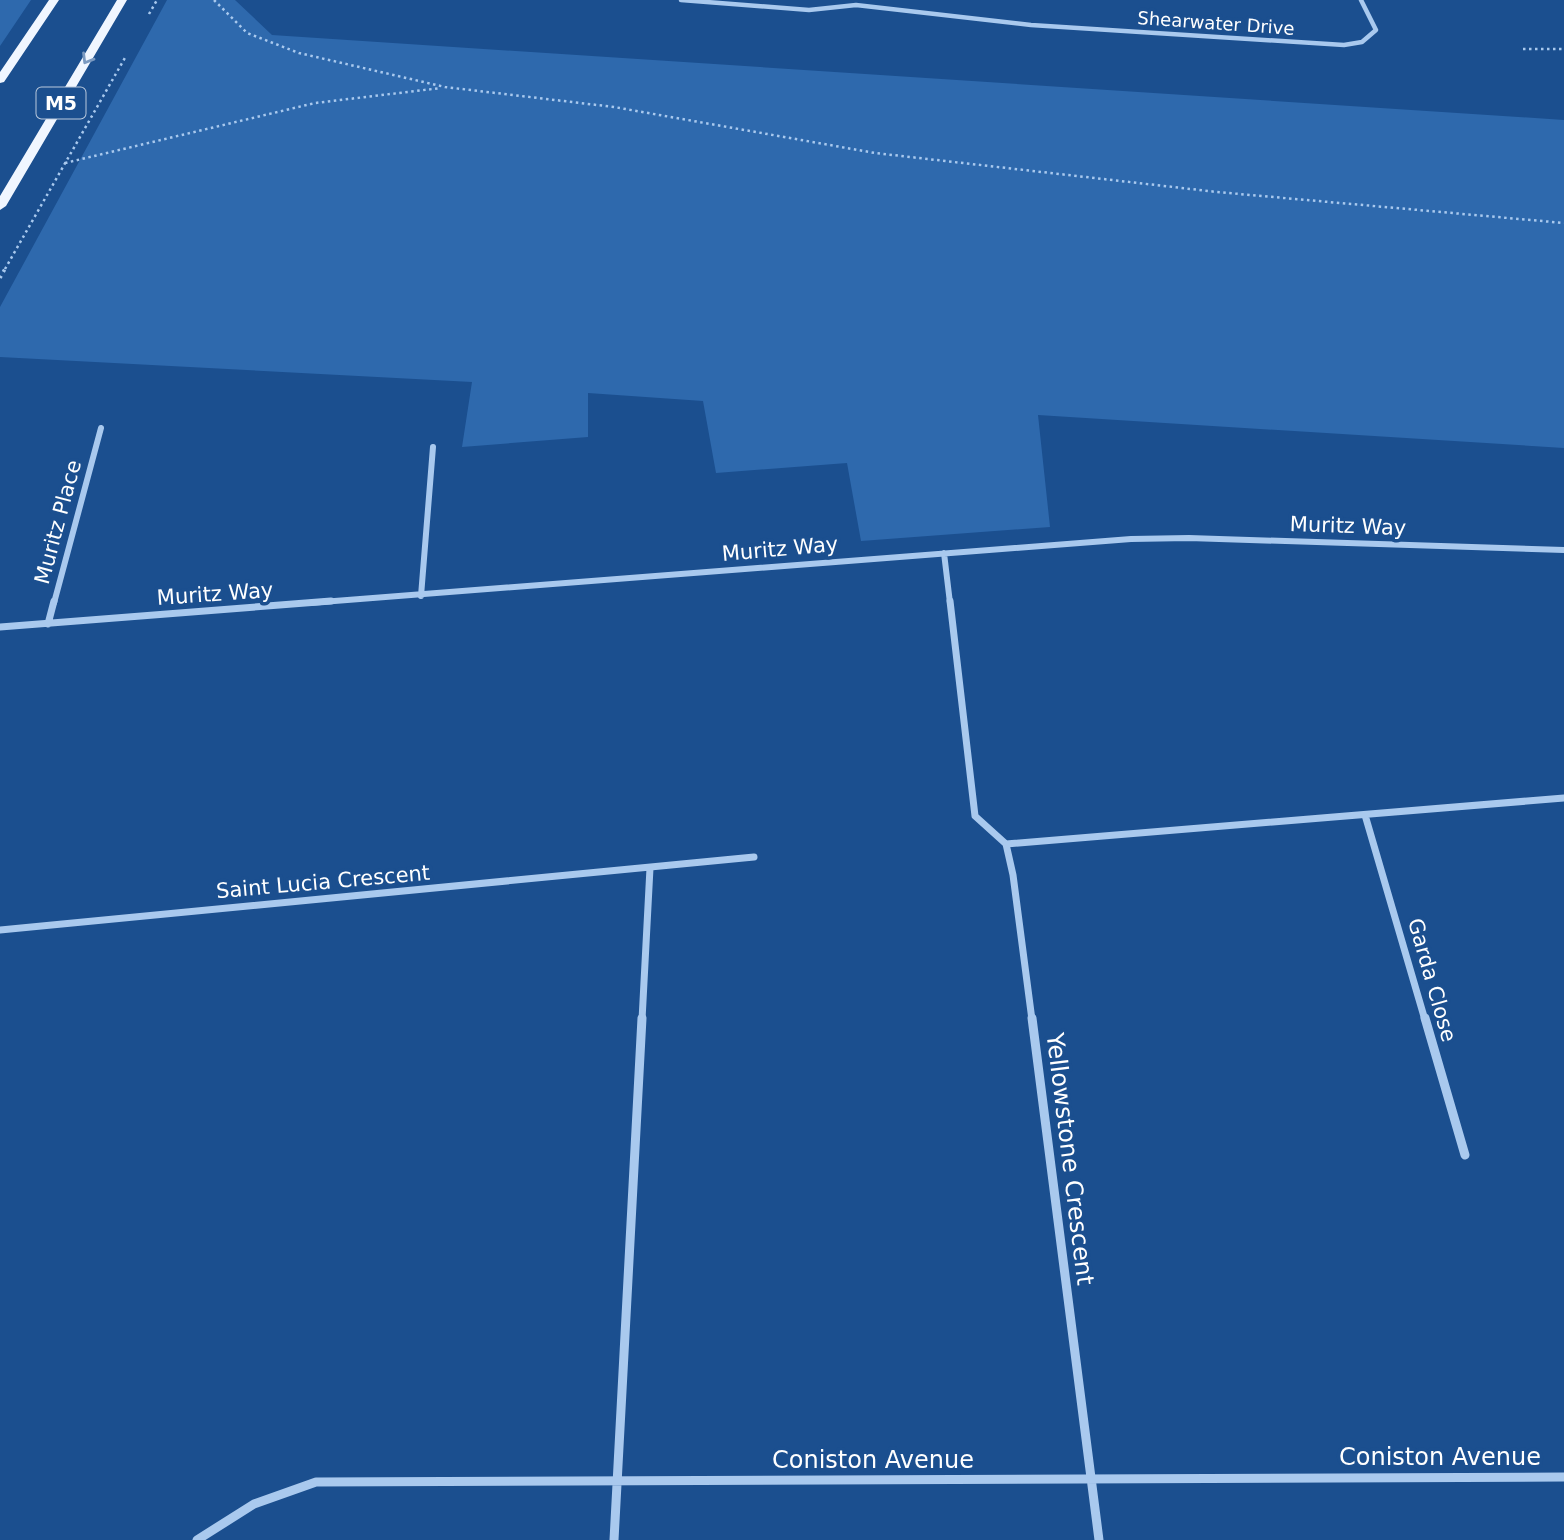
<svg xmlns="http://www.w3.org/2000/svg" width="1564" height="1540" font-family="'DejaVu Sans',sans-serif">
  <rect width="100%" height="100%" fill="#1b4f8f"/>
  <path fill="#2e69ad" d="M0,0H31L0,46Z
    M167,0H235L272,35L1564,120V448L1038,415L1050,527L861,541L847,463L716,473L703,401L588,393V437L462,447L472,382L0,357V307Z"/>
  <g fill="none" stroke-linecap="round" stroke-linejoin="round">
    <path stroke="#a9c9ee" stroke-width="2.5" stroke-dasharray="2.5 3.5" stroke-linecap="butt" d="M214,0L247,33L299,53L445,87L614,107L875,153L1217,192L1564,223
      M149,14L157,0
      M1523,49H1564
      M65,163L315,103L441,88
      M5,269L126,56"/>
    <path stroke="#a9c9ee" stroke-width="3.5" stroke-dasharray="2.5 4.5" stroke-linecap="butt" d="M0,278L6,267"/>
    <path stroke="#a9c9ee" stroke-width="4.5" d="M681,0L809,10L856,5L1031,25L1344,45L1362,42L1376,30L1361,0"/>
    <path stroke="#a9c9ee" stroke-width="6" d="M944,553L950,603
      M421,596L433,447
      M54,603L101,428
      M309,603L1131,539L1189,538L1564,550"/>
    <path stroke="#a9c9ee" stroke-width="7" d="M950,601L975,816L1006,844L1013,875L1032,1020
      M48,624L54,601
      M0,627L331,601
      M1365,815L1425,1020
      M1006,844L1564,798
      M0,930L754,857
      M642,1020L650,868"/>
    <path stroke="#a9c9ee" stroke-width="9" d="M1032,1018L1099,1540
      M1425,1018L1465,1155
      M197,1540L254,1504L316,1482L1564,1477
      M614,1540L642,1018"/>
    <path fill="#f0f6ff" fill-rule="evenodd" d="M49,0H59L4,82L0,83V72Z
      M117,0H127L6,206L0,210V196Z"/>
  </g>
  <defs><path id="oneway-chevron" d="M-2-3.5L2.5 0L-2 3.5" fill="none" stroke-width="1.6" stroke-linecap="round" stroke-linejoin="round" transform="scale(1.75)"/></defs>
  <use stroke="#7b9ac1" href="#oneway-chevron" transform="translate(87 59) rotate(121)"/>
  <g text-anchor="middle" dominant-baseline="central" stroke-width="7" stroke-linejoin="round" paint-order="stroke">
    <g font-size="18" fill="#fff" stroke="#1b4f8f">
      <text transform="translate(1216 23) rotate(4)">Shearwater Drive</text>
    </g>
    <rect fill="#1b4f8f" stroke="#bbcadd" stroke-width="2" x="36.5" y="87.5" width="49" height="31" rx="5"/>
    <g font-size="19" font-weight="bold" fill="#fff">
      <text x="61" y="103">M5</text>
    </g>
    <g font-size="21" fill="#fff" stroke="#1b4f8f">
      <text transform="translate(58 522) rotate(-75)">Muritz Place</text>
      <text transform="translate(1348 526) rotate(2)">Muritz Way</text>
      <text transform="translate(780 549) rotate(-5)">Muritz Way</text>
      <text transform="translate(215 594) rotate(-4)">Muritz Way</text>
      <text transform="translate(323 882) rotate(-5)">Saint Lucia Crescent</text>
      <text transform="translate(1432 980) rotate(74)">Garda Close</text>
    </g>
    <g font-size="24" fill="#fff" stroke="#1b4f8f">
      <text transform="translate(1070 1159) rotate(83)">Yellowstone Crescent</text>
      <text x="1440" y="1457">Coniston Avenue</text>
      <text x="873" y="1460">Coniston Avenue</text>
    </g>
  </g>
</svg>
